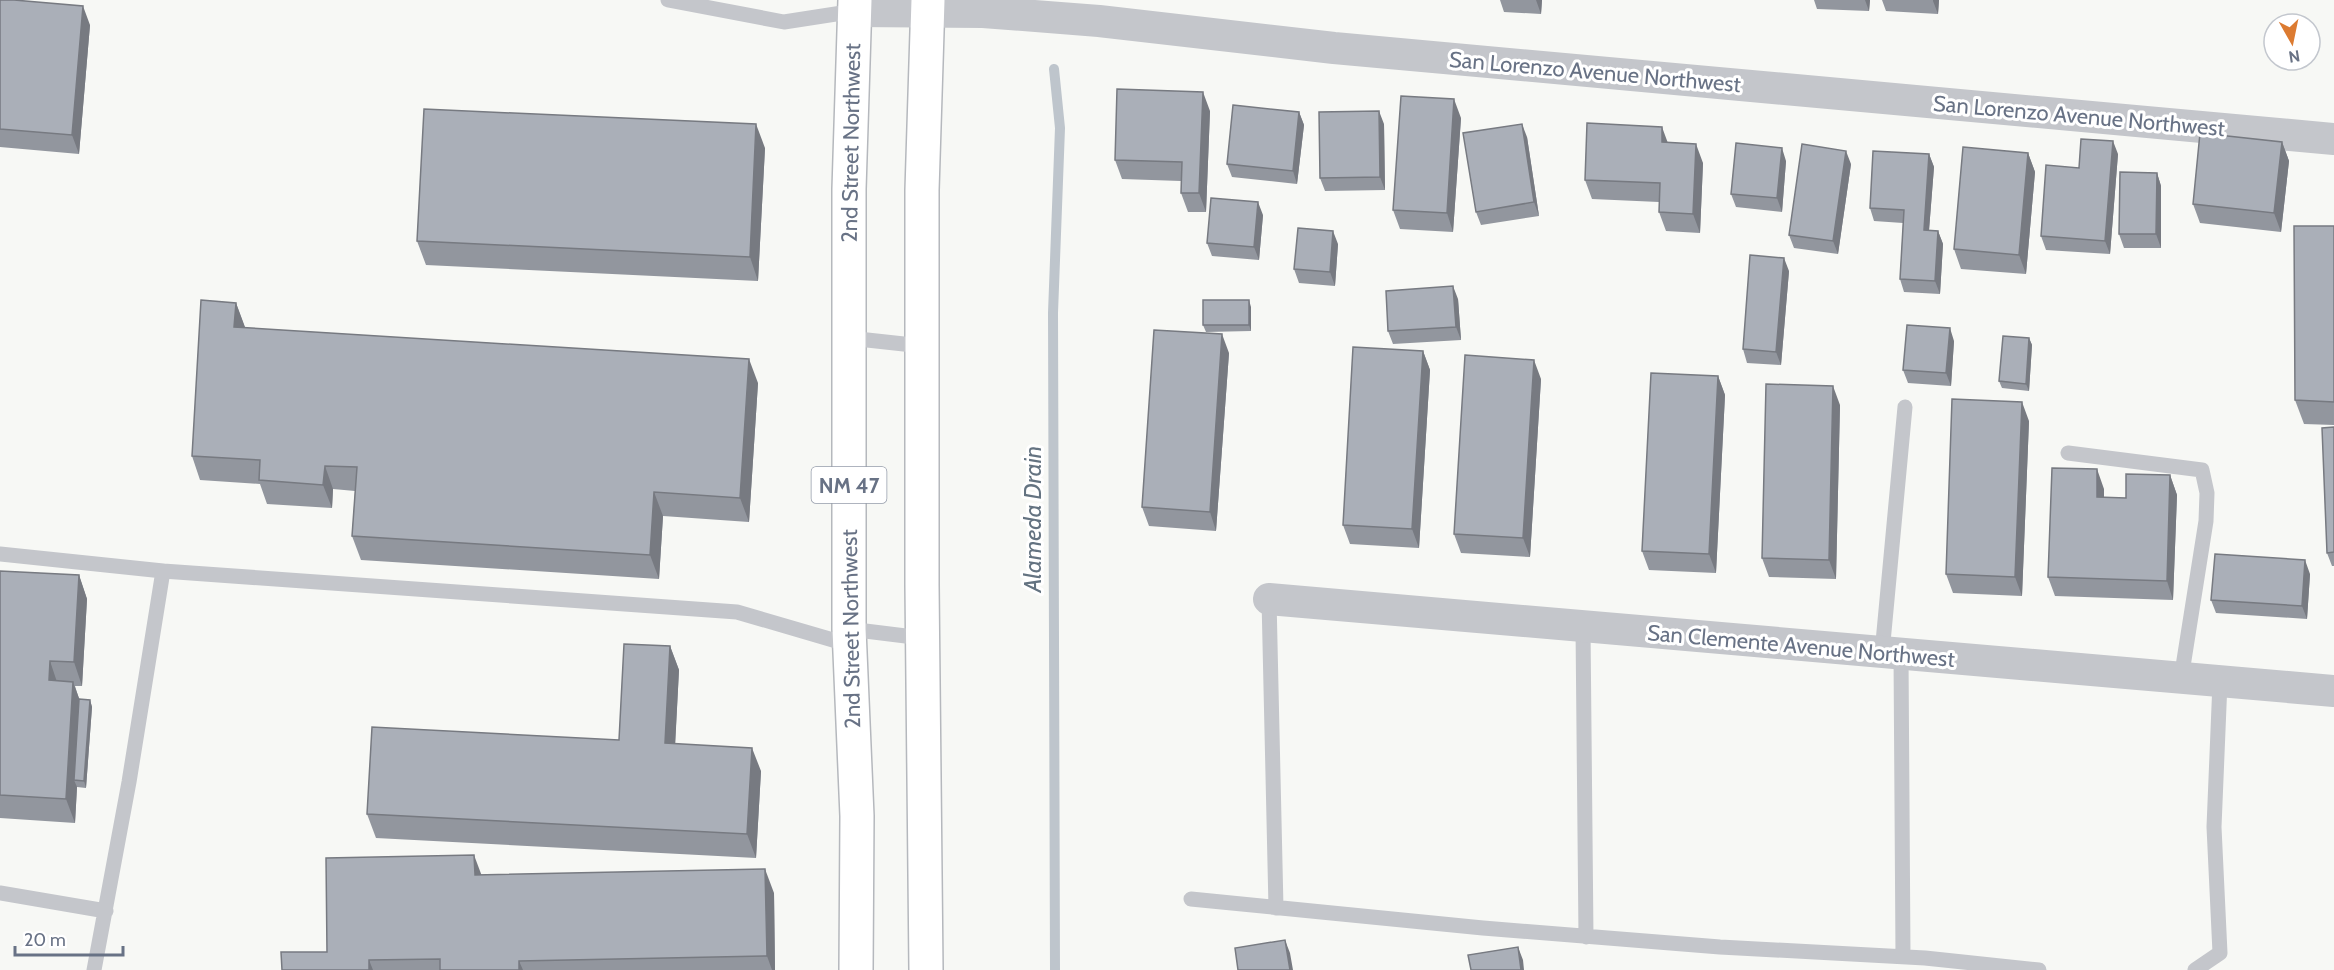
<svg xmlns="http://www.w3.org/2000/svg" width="2334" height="970" font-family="Cabin,sans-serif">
  <rect width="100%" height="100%" fill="#f7f8f5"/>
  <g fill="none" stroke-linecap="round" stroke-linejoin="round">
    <path stroke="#bec5cc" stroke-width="10" d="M1054,69L1060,128L1053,313L1055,970"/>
    <defs>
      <path id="primary" d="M855,0L849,189V629L857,816L856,970
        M926,970L922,585V190L928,0"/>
    </defs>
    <use href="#primary" stroke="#b5b8bd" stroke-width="36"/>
    <path stroke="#c4c6cb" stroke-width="15" d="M668,0L784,22L855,11
      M849,338L922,346
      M2068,453L2202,470L2207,493L2206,521L2181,679
      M0,554L163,571L737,612L850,645
      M1269,599L1276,908
      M1583,627L1586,937
      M849,629L922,638
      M1882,653L1905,407
      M1901,654L1903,956
      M0,893L106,911
      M1191,899L1483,928L1720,947L1925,958L2039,970
      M94,970L129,782L163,571
      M2195,970L2220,953L2214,827L2220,682"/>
    <path stroke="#c4c6cb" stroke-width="32" d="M855,11L983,12L1099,21L1334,48L2334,139
      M1269,599L2334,691"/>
    <use href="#primary" stroke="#fff" stroke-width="33"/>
  </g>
  <path fill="#92969e" d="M0,0L90,25L79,154L0,147Z
    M1500,0H1542L1541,14L1504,12Z
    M1814,0H1870L1869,11L1817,9Z
    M1882,0H1939L1938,14L1886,11Z
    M1210,111L1206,212H1188L1181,193V181L1122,179L1115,160Z
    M1299,112L1304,125L1297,184L1232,177L1227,164Z
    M1461,118L1453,232L1400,229L1393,210Z
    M1384,124L1385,190L1325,191L1320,178Z
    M1527,137L1539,216L1481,225L1476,212Z
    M1668,142L1703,163L1700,233L1666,231L1659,212V202L1592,199L1585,180Z
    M2282,142L2289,161L2281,232L2200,223L2193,204Z
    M765,148L758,281L426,265L417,241Z
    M2028,153L2035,172L2026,274L1961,269L1954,249Z
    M1929,154L1934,167L1929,230L1938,231L1943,244L1940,294L1904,292L1900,279L1903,223L1874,221L1870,208Z
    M2118,154L2110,254L2046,250L2041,236L2079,168Z
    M1786,161L1782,212L1736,207L1731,194Z
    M1851,164L1838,254L1794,248L1789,235Z
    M2157,173L2161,186V248H2124L2119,234Z
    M1263,215L1259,260L1212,256L1207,243Z
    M2334,226V425L2304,424L2295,400Z
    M1338,244L1335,286L1299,283L1294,269Z
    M1789,271L1781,365L1747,363L1743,349Z
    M1458,299L1461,340L1393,344L1388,331Z
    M236,303L245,328L758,383L749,522L663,516L659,579L361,560L352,536L355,491L333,489L332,508L267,504L260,484L200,480L192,456Z
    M1251,307V331L1206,332L1203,325Z
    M2029,338L2032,345L2029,391L2002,388L1999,381Z
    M1954,341L1951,386L1908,383L1903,370Z
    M1423,351L1430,370L1419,548L1350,544L1343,525Z
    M1229,353L1216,531L1149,526L1142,507Z
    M1718,376L1725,395L1716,573L1649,570L1642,551Z
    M1541,379L1530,557L1461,553L1454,534Z
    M1840,405L1836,579L1769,577L1762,558Z
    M2029,421L2022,596L1953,593L1946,574Z
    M2334,427V566H2332L2327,553Z
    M2170,475L2177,495L2173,600L2055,596L2048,577L2104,489V498H2126Z
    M0,571L79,575L87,599L82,686H75L79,699L90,700L92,707L86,788L77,787L75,823L0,818Z
    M2310,574L2307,619L2216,613L2211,600Z
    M670,646L679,670L675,744L761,771L756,858L376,838L367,814L619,740Z
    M481,875L774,893L775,970H282L327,952Z"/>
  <path fill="#777a81" d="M1536,0H1542L1541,14Z
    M1865,0H1870L1869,11Z
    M1933,0H1939L1938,14L1933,1Z
    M83,6L90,25L79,154L72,135Z
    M1203,92L1210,111L1206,212L1199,193Z
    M1454,99L1461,118L1453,232L1447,213Z
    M1379,111L1384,124L1385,190L1380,177Z
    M1299,112L1304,125L1297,184L1293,171Z
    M756,124L765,148L758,281L750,257Z
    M1522,124L1527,137L1539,216L1534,202Z
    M1662,127L1669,146L1662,142Z
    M2113,141L2118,154L2110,254L2105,241Z
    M2282,142L2289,161L2281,232L2274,213Z
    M1696,144L1703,163L1700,233L1693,214Z
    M1782,148L1786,161L1782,212L1777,198Z
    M1846,151L1851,164L1838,254L1833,241Z
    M2028,153L2035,172L2026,274L2019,255Z
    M1929,154L1934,167L1928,243L1924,230Z
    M2157,173L2161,186V248L2156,234Z
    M1258,202L1263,215L1259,260L1254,247Z
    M1333,231L1338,244L1335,286L1330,272Z
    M1938,231L1943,244L1940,294L1935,281Z
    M1784,258L1789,271L1781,365L1776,352Z
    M1453,286L1458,299L1461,340L1456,327Z
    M1249,300L1251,307V331L1249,325Z
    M236,303L245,327L243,351L234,327Z
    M1950,328L1954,341L1951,386L1946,373Z
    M1222,334L1229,353L1216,531L1210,512Z
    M2029,338L2032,345L2029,391L2026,384Z
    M1423,351L1430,370L1419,548L1412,529Z
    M749,359L758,383L749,522L740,498Z
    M1534,360L1541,379L1530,557L1523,538Z
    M1718,376L1725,395L1716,573L1709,554Z
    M1833,386L1840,405L1836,579L1829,560Z
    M2022,402L2029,421L2022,596L2015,577Z
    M325,466L333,489L332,508L323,485Z
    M2097,469L2104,489V516L2097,497Z
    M2170,475L2177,495L2173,600L2167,581Z
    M654,492L663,516L659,579L650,555Z
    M2305,560L2310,574L2307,619L2302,606Z
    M79,575L87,599L82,686L74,662Z
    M670,646L679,670L674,767L665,743Z
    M50,661L58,685L49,680Z
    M73,682L82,706L74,780L77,787L75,823L66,799Z
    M90,700L92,707L86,788L84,781Z
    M752,748L761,771L756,858L747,834Z
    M474,855L483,879L475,875Z
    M765,869L774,893L775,970H772L767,956Z
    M1285,940L1290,953L1293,970H1290Z
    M1518,947L1523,960L1524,970H1521Z
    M369,960L373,970H369Z
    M519,961L523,970H519Z"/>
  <path fill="#aaafb8" stroke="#777a81" stroke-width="1.5" d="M0,0H14L83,6L72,135L0,129Z
    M1117,89L1203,92L1199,193H1181L1182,162L1115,160Z
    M1401,96L1454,99L1447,213L1393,210Z
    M1233,105L1299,112L1293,171L1227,164Z
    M424,109L756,124L750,257L417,241Z
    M1379,111L1380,177L1320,178L1319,112Z
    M1587,123L1662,127V142L1696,144L1693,214L1659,212L1660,183L1585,180Z
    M1522,124L1534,202L1476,212L1463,133Z
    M2200,133L2282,142L2274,213L2193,204Z
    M2081,139L2113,141L2105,241L2041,236L2046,165L2079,168Z
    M1736,143L1782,148L1777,198L1731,194Z
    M1802,144L1846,151L1833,241L1789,235Z
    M1963,147L2028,153L2019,255L1954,249Z
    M1873,151L1929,154L1924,230L1938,231L1935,281L1900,279L1904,210L1870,208Z
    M2120,172L2157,173L2156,234H2119Z
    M1211,198L1258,202L1254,247L1207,243Z
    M2294,226H2334V402L2295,400Z
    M1298,228L1333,231L1330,272L1294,269Z
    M1750,255L1784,258L1776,352L1743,349Z
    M1453,286L1456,327L1388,331L1386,291Z
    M201,300L236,303L234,327L749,359L740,498L654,492L650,555L352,536L357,467L325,466L323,485L259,480L260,460L192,456Z
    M1203,300H1249V325H1203Z
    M1907,325L1950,328L1946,373L1903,370Z
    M1154,330L1222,334L1210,512L1142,507Z
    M2003,336L2029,338L2026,384L1999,381Z
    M1353,347L1423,351L1412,529L1343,525Z
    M1465,355L1534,360L1523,538L1454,534Z
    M1651,373L1718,376L1709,554L1642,551Z
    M1766,384L1833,386L1829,560L1762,558Z
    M1952,399L2022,402L2015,577L1946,574Z
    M2334,427V552L2327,553L2322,428Z
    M2052,468L2097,469V497L2126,498V474L2170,475L2167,581L2048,577Z
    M2215,554L2305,560L2302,606L2211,600Z
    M0,571L79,575L74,662L50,661L49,680L73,682L66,799L0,795Z
    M624,644L670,646L665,743L752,748L747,834L367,814L372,727L619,740Z
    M79,699L90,700L84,781L74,780Z
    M474,855L475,875L765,869L767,956L519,961V970H440V959L369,960V970H282L281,952H327L326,858Z
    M1285,940L1290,970H1238L1235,948Z
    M1518,947L1521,970H1471L1468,955Z"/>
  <g text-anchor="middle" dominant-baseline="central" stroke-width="6" stroke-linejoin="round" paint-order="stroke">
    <rect fill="#fff" stroke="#959caa" stroke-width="1.5" x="811.5" y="467" width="75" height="36" rx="4.5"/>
    <g font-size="21" font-weight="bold" fill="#687285">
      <text x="849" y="485">NM 47</text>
    </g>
    <g font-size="22" fill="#687285" stroke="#fff">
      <text transform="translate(1595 72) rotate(5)">San Lorenzo Avenue Northwest</text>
      <text transform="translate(2079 116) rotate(5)">San Lorenzo Avenue Northwest</text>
      <text transform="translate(851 143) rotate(-89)">2nd Street Northwest</text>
      <text transform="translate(851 629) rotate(-91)">2nd Street Northwest</text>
      <text transform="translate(1801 646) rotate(5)">San Clemente Avenue Northwest</text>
    </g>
    <g font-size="24" font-style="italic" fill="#647381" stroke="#fff">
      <text transform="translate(1032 519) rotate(-90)">Alameda Drain</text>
    </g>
  </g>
  <g transform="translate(2292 42) rotate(171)"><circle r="28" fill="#ffffff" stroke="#c3c7ce" stroke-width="1.5"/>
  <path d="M0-4.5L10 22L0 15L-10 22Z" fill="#dc7b31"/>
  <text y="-9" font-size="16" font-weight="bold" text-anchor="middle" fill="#687285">N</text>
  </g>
  <path d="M15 946v9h108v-9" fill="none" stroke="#687285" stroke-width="3"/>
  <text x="24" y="946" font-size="18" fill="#687285" stroke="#ffffff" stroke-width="4.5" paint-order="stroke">20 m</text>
</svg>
